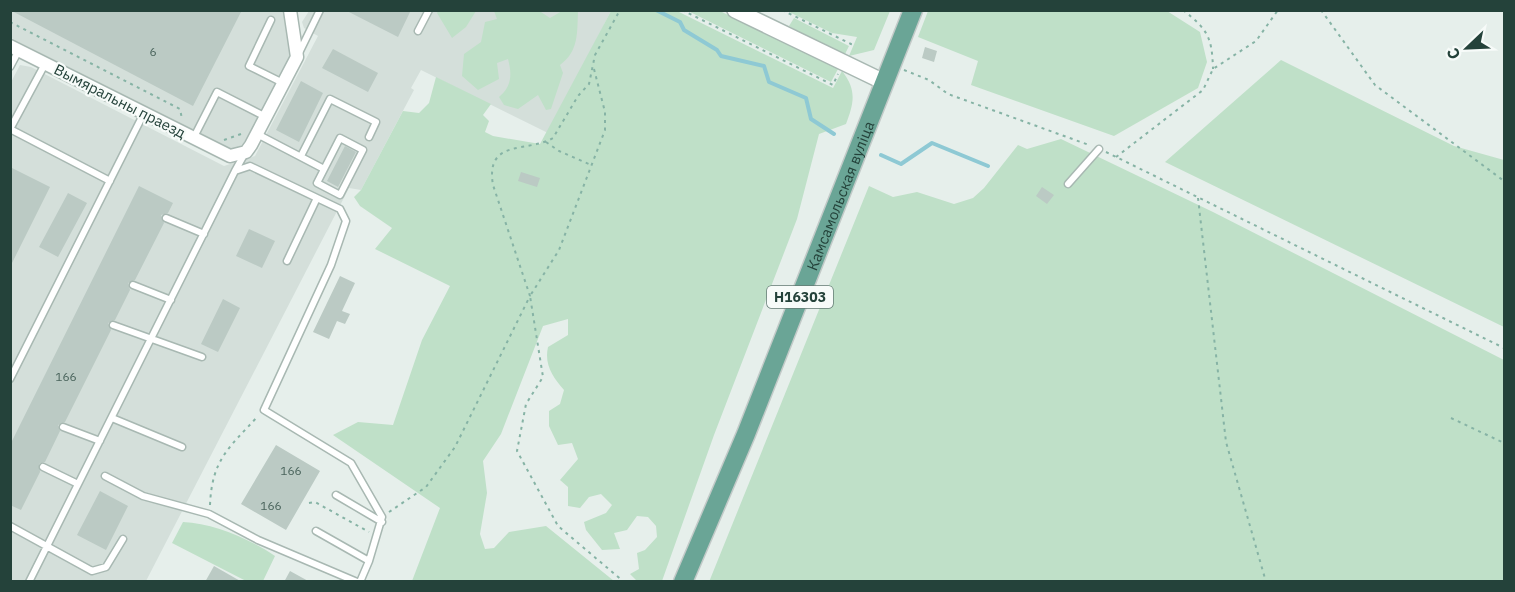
<svg xmlns="http://www.w3.org/2000/svg" width="1515" height="592" font-family="'IBM Plex Sans',sans-serif">
  <rect width="100%" height="100%" fill="#e6efeb"/>
  <path fill="#d4dfda" d="M10,11H286L291,54L248,142L234,149L226,148L11,38Z
    M309,11H611L548,133L421,70L411,88L414,90L361,190L349,188L146,581H11L10,84L20,65L31,67L224,166L255,156L318,36L304,28L302,22Z"/>
  <path fill="#bfe0c8" d="M675,10L833,88L842,71C857,90 854,103 846,124L819,134L797,219L714,435L662,581H637L630,574L639,569L637,553L645,550L657,537L656,526L648,517L637,516L627,530L614,533L620,549L602,550L586,530L584,522L606,513L612,505L601,494L589,497L580,508L568,506V487L560,480L578,459L572,443L558,445L549,426V411L560,404L564,390C553,377 544,365 548,347L568,335V319L543,326L501,434L483,461L487,493L480,534L485,549L494,548L509,532L546,526L614,581H412L440,508L333,435L358,422L393,425L422,340L450,286L375,249L392,228L360,206L354,197L361,190L403,111L419,113L429,103L436,77L491,104L483,115L489,121L485,132L493,136L540,144L611,11Z
    M438,11V10L476,11L466,27L452,38L437,13Z
    M494,11H544L541,12L550,18L562,11H578C577,33 579,51 560,65L563,73L551,109L546,110L538,95L518,109L504,105L499,97C512,86 512,74 508,59L497,63L499,79L478,90L462,76L464,54L481,42L485,22L497,19Z
    M688,11H720L838,69L831,82Z
    M787,11H890L874,50L849,56L857,37L832,33Z
    M928,11H1167L1200,32L1207,62L1198,88L1114,136L971,85L978,61L918,37Z
    M794,18L849,46L843,58L789,26Z
    M1281,60L1454,146L1504,160V327L1165,162Z
    M1061,139L1213,212L1504,360V581L709,582L869,186L893,197L917,192L954,204L973,198L984,188L1018,145L1027,149Z
    M183,522C213,523 250,539 275,556L263,581H246L172,543Z"/>
  <g fill="none" stroke-linecap="round" stroke-linejoin="round">
    <path stroke="#8ec9d4" stroke-width="4" d="M656,10L680,22L684,30L717,50L721,56L764,66L769,82L806,98L811,119L834,134
      M881,155L901,164L932,143L988,166"/>
  </g>
  <path fill="#bbcac4" d="M10,10H242L193,106Z
    M345,10H411L398,37Z
    M925,47L937,51L934,62L922,58Z
    M333,49L378,73L368,92L322,68Z
    M301,81L323,93L299,142L276,130Z
    M345,146L356,152L338,187L327,181Z
    M10,167L50,187L10,267Z
    M521,172L540,178L537,187L518,181Z
    M139,186L173,203L168,213L161,215L164,223L135,280L128,283L130,290L115,320L108,323L111,330L65,422L58,425L60,431L45,462L39,464L40,472L21,510L10,505V445Z
    M1042,187L1054,195L1047,204L1036,196Z
    M68,193L87,203L58,257L39,247Z
    M249,229L275,241L262,268L236,256Z
    M340,276L355,283L342,311L350,314L345,324L337,321L329,339L313,332Z
    M223,299L240,308L218,352L201,344Z
    M276,445L320,471L286,530L241,504Z
    M100,491L128,506L106,550L77,535Z
    M214,566L242,582H205Z
    M290,571L310,582H284Z"/>
  <g fill="none" stroke-linecap="round" stroke-linejoin="round">
    <defs>
      <path id="service" d="M271,20L249,66L283,83
        M418,31L429,10
        M299,53L320,10
        M10,67L19,50
        M10,129L110,181
        M10,129L45,64
        M257,134L324,169
        M194,137L217,92L266,117
        M340,138L363,150L340,195L317,183Z
        M301,156L330,99L376,122L369,137
        M235,171L245,153
        M1068,184L1099,149
        M166,218L204,234
        M287,261L317,198
        M133,285L171,300
        M113,325L202,357
        M10,379L144,113
        M112,418L182,447
        M63,427L100,441
        M43,467L78,484
        M105,476L143,496L209,514L258,540L357,582
        M336,495L382,522
        M10,526L92,571L106,567L123,539
        M316,531L369,561
        M29,582L235,171L250,166L340,209L346,221L331,265L264,410L351,463L382,517L369,561L360,582"/>
      <path id="minor" d="M10,46L230,156L246,152L251,145L297,57L290,10"/>
      <path id="tertiary" d="M735,10L884,82"/>
      <g id="primary">
        <path id="s1" d="M683,582L746,434L913,10"/>
      </g>
    </defs>
    <use href="#service" stroke="#a8b8b2" stroke-width="9"/>
    <use href="#minor" stroke="#a8b8b2" stroke-width="15"/>
    <use href="#tertiary" stroke="#a8b8b2" stroke-width="18"/>
    <use href="#primary" stroke="#c2cac8" stroke-width="21"/>
    <path stroke="#86b3a5" stroke-width="2" stroke-dasharray="3 4.5" stroke-linecap="butt" d="M682,10L833,85L838,74
      M782,10L851,44L849,49
      M1183,10C1208,30 1212,37 1213,69
      M1321,10L1375,85L1504,181
      M10,22L180,109L182,119
      M594,69L605,112V130L559,250L530,296L543,377L526,404L517,451L558,526L624,582
      M904,70L929,80L948,94L1089,145
      M224,140L244,133
      M546,142L559,151L591,165
      M1106,152L1504,348
      M1116,157L1203,90L1213,69L1256,41L1278,10
      M1198,198L1226,442L1266,582
      M1451,418L1504,443
      M309,503L315,502L369,532
      M210,505C212,459 229,448 258,416
      M389,512L426,487L455,447L530,296L493,185C485,138 528,153 553,138L578,96L589,84L595,55L620,10"/>
    <use href="#service" stroke="#fff" stroke-width="6"/>
    <use href="#minor" stroke="#fff" stroke-width="12"/>
    <use href="#tertiary" stroke="#fff" stroke-width="15"/>
    <use href="#primary" stroke="#6aa596" stroke-width="18"/>
  </g>
  <g text-anchor="middle" dominant-baseline="central" stroke-width="4.5" stroke-linejoin="round" paint-order="stroke">
    <g font-size="12" fill="#4a645c">
      <text x="153" y="51">6</text>
      <text x="66" y="376">166</text>
      <text x="291" y="470">166</text>
      <text x="271" y="505">166</text>
    </g>
    <rect fill="#f7fbf9" stroke="#637a73" stroke-width="1.5" x="767" y="286" width="66" height="22" rx="4.5"/>
    <g font-size="14" font-weight="bold" fill="#24423a">
      <text x="800" y="297">Н16303</text>
    </g>
    <g font-size="15" fill="#24423a" stroke="#f7fbf9">
      <text transform="translate(120 101) rotate(27)">Вымяральны праезд</text>
      <text stroke="none"><textPath href="#s1" startOffset="417">Камсамольская вуліца</textPath></text>
    </g>
  </g>
  <rect width="1515" height="592" fill="none" stroke="#24423a" stroke-width="24"/>
  <g transform="translate(1467 48) rotate(247)" stroke="#f7fbf9" stroke-width="4.5" paint-order="stroke">
  <path d="M0-4.5L10 22L0 15L-10 22Z" fill="#24423a"/>
  <text y="-9" font-size="16" font-weight="bold" text-anchor="middle" fill="#24423a">С</text>
  </g>
</svg>
